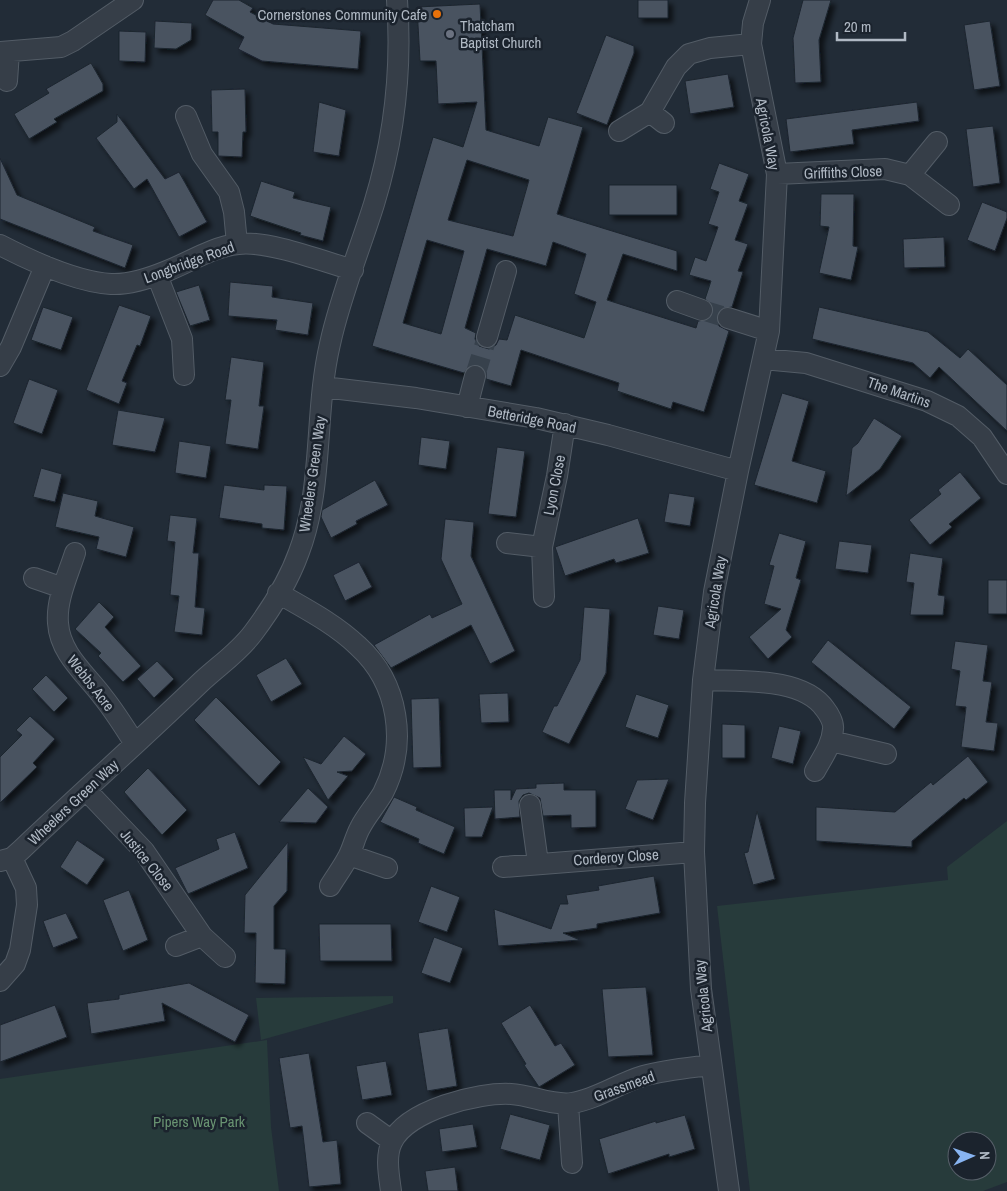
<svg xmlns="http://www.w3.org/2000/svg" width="1007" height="1191" font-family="'Archivo Narrow',sans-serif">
  <defs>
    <filter id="shadow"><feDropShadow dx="4.5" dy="4.5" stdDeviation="2.5" flood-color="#0009"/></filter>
  </defs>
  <rect width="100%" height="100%" fill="#222c37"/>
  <path fill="#273b3b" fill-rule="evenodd" d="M1007,821V1182L983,1191H750L717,906L948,880L947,867ZM957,1141H987V1171H957Z
    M393,996V1003L261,1040L256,998Z
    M267,1040L271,1127L279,1191H0V1079Z"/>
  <path fill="#485361" stroke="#1d252f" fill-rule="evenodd" filter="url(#shadow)" d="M213,0H239L253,8L250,12L273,24L361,31L358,69L262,61L238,49L244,37L205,15Z
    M638,0H668V18H638Z
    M803,0H831L819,40L821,82L795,83L793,38Z
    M480,4L486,130L539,146L548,117L583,127L557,214L677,251V271L623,254L607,300L696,328L698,321L710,319L714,307L705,299L711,281L689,275L695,257L706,261L718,227L708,224L719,192L710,189L719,163L749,174L739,201L748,204L735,240L748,244L738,271L743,272L732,307L720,309L717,315L719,326L729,331L704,412L673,402L671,409L617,391L619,383L521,350L511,386L486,379V372L478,365H471L464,373L372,346L433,137L463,147L477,102L438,104L436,61H420L417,7ZM467,160L529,180L513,236L448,220ZM427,240L464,251L441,334L403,323ZM553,242L586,254L574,294L596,302L584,338L515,315L507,340L499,339L496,345L489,349L479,346L475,339L476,333L465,328L487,249L546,266Z
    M155,21L192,23L191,40L176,49L154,48Z
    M990,21L1000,86L974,90L964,25Z
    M119,31L146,32L145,62L119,61Z
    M606,35L634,46V53L607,125L576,113Z
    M91,63L103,84V91L54,119L57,122L29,139L14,114L49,93L46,89Z
    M728,74L734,107L690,114L685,81Z
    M245,89L246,132H243L242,157L218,156V132H212L211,90Z
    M319,102L346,110L339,156L313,152Z
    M917,102L919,121L852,130L854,144L790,152L786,119Z
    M117,114L165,179L179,172L207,222L179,237L147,179L134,189L96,138L117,122Z
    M993,126L1000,183L973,187L966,129Z
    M0,158L17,195L95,227L93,231L133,245L125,268L0,219Z
    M261,181L295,192L293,198L331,207L323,241L300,235L301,233L250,216Z
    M609,185H677V215H609Z
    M821,194H854L853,246L858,247L851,280L819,273L829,227L820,226Z
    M982,202L1007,212V218L995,251L967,240Z
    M944,237L945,267L904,268L903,239Z
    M230,282L273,286L272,297L313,303L308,335L275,330L277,320L228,316Z
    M199,285L210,320L190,326L176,292Z
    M119,305L151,316L140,346L137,345L122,381L127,383L119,404L86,390Z
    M43,307L73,317L61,350L31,340Z
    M819,307L928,332L960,358L968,349L1007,385V431L939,367L930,378L913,363L812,339Z
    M231,357L264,362L259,406H264L258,449L225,444L231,400H225Z
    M29,379L58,390L42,434L13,423Z
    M782,393L809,401L792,461L826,471L817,503L754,485Z
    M118,410L165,418L155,452L112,445Z
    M874,418L902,436L880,469L846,496L852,448L858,443Z
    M421,437L450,441L446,469L418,465Z
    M179,441L211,446L206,478L175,473Z
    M497,447L525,451L516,517L488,514Z
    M41,468L62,474L55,502L33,497Z
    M960,472L981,498L949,524L952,527L930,545L909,520L941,494L938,490Z
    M375,480L388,505L356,521L357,524L331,538L321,517L322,510Z
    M224,485L264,490V485L287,486L284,530L262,528V524L219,518Z
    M63,493L98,501L95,516L134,527L126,557L96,549L99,537L55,527Z
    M669,493L695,497L690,526L664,522Z
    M170,515L197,518L193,553H199L195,607L205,608L202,635L174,632L179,596L170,595L175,542L167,541Z
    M638,518L649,553L616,563L614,559L565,576L555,547Z
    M445,519L474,522L471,556L515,651L490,664L471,625L391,668L374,645L430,614L432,618L462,604L441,559Z
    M779,533L806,541L796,578L801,580L786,630L792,637L768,659L749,637L781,609L764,604L774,566L769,565Z
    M839,541L872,545L868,573L835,569Z
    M910,553L943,558L938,595L945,596L943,615H910L914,583L906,582Z
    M359,562L372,587L345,601L333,575Z
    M988,580H1007V614H988Z
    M99,602L114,617L105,627L141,666L123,682L98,656L101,653L75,629Z
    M658,606L684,610L679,639L653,635Z
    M584,607L610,609L606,673L569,744L542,732L554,706H557L580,660Z
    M828,640L911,707L894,729L811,662Z
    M955,641L988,645L983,681L992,682L986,722L998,723L994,751L961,747L966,707L955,706L960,671L951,669Z
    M286,658L302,684L271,702L256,675Z
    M157,661L174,679L154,698L137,679Z
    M46,675L68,698L54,712L32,689Z
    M508,693L509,722L481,723L479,694Z
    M636,694L669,705L658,738L625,727Z
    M216,697L281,762L259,786L194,720Z
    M439,698L441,767L413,768L411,699Z
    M30,716L55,739L33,763L37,767L0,803V757L22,735L16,730Z
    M722,724L745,725V758H722Z
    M779,726L801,731L793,764L771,758Z
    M344,736L366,754L352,771L337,772L348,776L328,800L303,757L321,764Z
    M968,756L988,782L966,800L964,798L912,841V847L816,841V807L895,812L931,782L933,785Z
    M148,768L187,810L162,835L124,792Z
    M669,779L653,820L625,809L637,780Z
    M564,783V790H596V827L571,828V815L543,816L540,798L529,793L523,795L519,801L520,817L495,819L494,790H511V800L516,789L536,788V784Z
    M308,788L328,807L316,823L279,822Z
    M394,797L417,807L416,810L455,827L444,854L418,843L419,839L380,822Z
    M493,807L482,837H465L464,808Z
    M757,811L775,879L753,885L744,853L748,852Z
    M235,832L248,868L188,894L175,868L219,849L216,839Z
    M77,840L105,859L87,885L60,867Z
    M288,842L287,891L274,906V949H286L285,984L255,983L256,933H244L245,895Z
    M654,876L660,913L597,924V928L563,933L580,940L498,946L494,909L551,929L560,904H568L566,895L599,890L598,886Z
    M431,886L460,897L447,932L418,922Z
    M129,890L148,940L123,951L103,900Z
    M66,913L78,938L53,948L43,921Z
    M319,924H391L392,961H320Z
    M434,937L463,948L450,983L421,973Z
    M189,983L249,1015L235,1042L162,1003L165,1021L91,1034L87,1003L119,999V995Z
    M646,987L653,1055L608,1057L602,989Z
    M55,1005L67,1037L0,1062V1025Z
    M530,1005L555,1046L561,1043L575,1065L539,1087L524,1065L526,1064L501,1023Z
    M448,1028L457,1086L427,1091L418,1033Z
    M309,1053L323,1142L337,1140L341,1184L309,1187L302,1126L290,1128L279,1058Z
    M386,1061L392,1095L362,1100L356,1066Z
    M510,1114L550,1125L540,1160L500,1149Z
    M685,1115L695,1149L669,1157V1154L608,1174L599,1139L656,1121V1123Z
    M473,1124L477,1147L442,1152L439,1129Z
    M455,1167L458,1191H428L425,1171Z"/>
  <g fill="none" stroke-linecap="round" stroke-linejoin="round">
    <path stroke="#37414c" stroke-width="20" stroke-dasharray="20 10" stroke-linecap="butt" d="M702,310L728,318
      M475,376L487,337"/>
    <defs>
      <path id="street" d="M0,52L61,47L73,41L133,0
        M7,81L9,52
        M650,112L664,123
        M186,116L202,154L229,192L234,212L237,244
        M619,131L650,112L676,67L689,54L710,48L751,44
        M777,174L885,169L910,175L949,205
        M910,175L937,142
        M0,245C31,261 76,282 111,284C130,285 150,278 167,271C190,262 212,247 238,244C267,240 322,261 353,270
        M157,275L182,339L184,375
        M677,301L702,310
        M728,318L769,331
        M487,337L506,271
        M763,359L806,363L927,401L958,416L982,437L1007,474
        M0,366L11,347L45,266
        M323,387L416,398L536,418L608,435L738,471
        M467,407L475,376
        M507,543L542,547
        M75,553C68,575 56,600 58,623C60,654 86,674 103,697C115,712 125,728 135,744
        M34,578L63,588
        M278,593C306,609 335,624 358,646C399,683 408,744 383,793C376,805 366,816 360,828C355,837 353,848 348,857C343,867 336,876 330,886
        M544,597L542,547L557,476L565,424
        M703,680C739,682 802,676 825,709C829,714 834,723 833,729C832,745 822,758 815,771
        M831,741L886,754
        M86,790L144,851L202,936L225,957
        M530,805L538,863
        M349,855L387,868
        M0,861L12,858L21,850C80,794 141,740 200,683C218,666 238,653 253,633C271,609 289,580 299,552C324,486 314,412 330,344C340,297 360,249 374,204C394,139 402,68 397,0
        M503,867L694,852
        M176,946L202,936
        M0,981L15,964L20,950L27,905L26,888L12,858
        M568,1104L572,1163
        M367,1123L392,1141
        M391,1191C389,1176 385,1156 392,1142C407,1110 479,1092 511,1094C531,1095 553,1106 572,1103C597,1099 619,1083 643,1076C665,1070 688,1068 711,1065
        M729,1191L701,989L694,852L695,803L703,680L714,592L738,471L769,331L777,174L751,44L753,23L760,0"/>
    </defs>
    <use href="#street" stroke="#535c66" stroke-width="22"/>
    <use href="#street" stroke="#363e48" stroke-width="20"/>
  </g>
  <circle fill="#e8710a" stroke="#1b232d" stroke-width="2" cx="437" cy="14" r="5"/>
  <circle fill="#6b7280" stroke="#1b232d" stroke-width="2" cx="450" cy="34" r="5"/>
  <g text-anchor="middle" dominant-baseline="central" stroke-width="5" stroke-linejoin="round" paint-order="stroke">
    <g font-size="15" fill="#b0b9c4" stroke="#1b232d" text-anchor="end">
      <text x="427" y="14">Cornerstones Community Cafe</text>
      <text x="460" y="25" text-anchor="start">Thatcham<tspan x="460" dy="17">Baptist Church</tspan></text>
    </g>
    <g font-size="15" fill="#b0b9c4" stroke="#1b232d">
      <text transform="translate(768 134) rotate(79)">Agricola Way</text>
      <text transform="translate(843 172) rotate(-2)">Griffiths Close</text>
      <text transform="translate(189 262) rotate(-20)">Longbridge Road</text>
      <text transform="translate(899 392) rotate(19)">The Martins</text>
      <text transform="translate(532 419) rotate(11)">Betteridge Road</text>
      <text transform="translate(312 474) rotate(-82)">Wheelers Green Way</text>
      <text transform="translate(554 485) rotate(-79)">Lyon Close</text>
      <text transform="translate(715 592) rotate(-81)">Agricola Way</text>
      <text transform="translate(91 683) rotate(52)">Webbs Acre</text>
      <text transform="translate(73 802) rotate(-43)">Wheelers Green Way</text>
      <text transform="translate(616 857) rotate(-4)">Corderoy Close</text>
      <text transform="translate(147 860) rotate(51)">Justice Close</text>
      <text transform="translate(703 996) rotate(-96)">Agricola Way</text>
      <text transform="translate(624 1086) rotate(-20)">Grassmead</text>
    </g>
    <g font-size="15" fill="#699472" stroke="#1b232d">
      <text x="199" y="1121">Pipers Way Park</text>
    </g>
  </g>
  <g transform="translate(972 1156) rotate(88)"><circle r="24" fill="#1b232d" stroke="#575f69"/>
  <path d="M0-4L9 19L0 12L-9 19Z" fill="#88b4f1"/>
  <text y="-8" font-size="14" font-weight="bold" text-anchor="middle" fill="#b0b9c4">N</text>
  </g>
  <path d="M837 32v8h68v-8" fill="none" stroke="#b0b9c4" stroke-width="2.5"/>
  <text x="844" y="32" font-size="15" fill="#b0b9c4" stroke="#1b232d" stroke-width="4" paint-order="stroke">20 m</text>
</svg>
